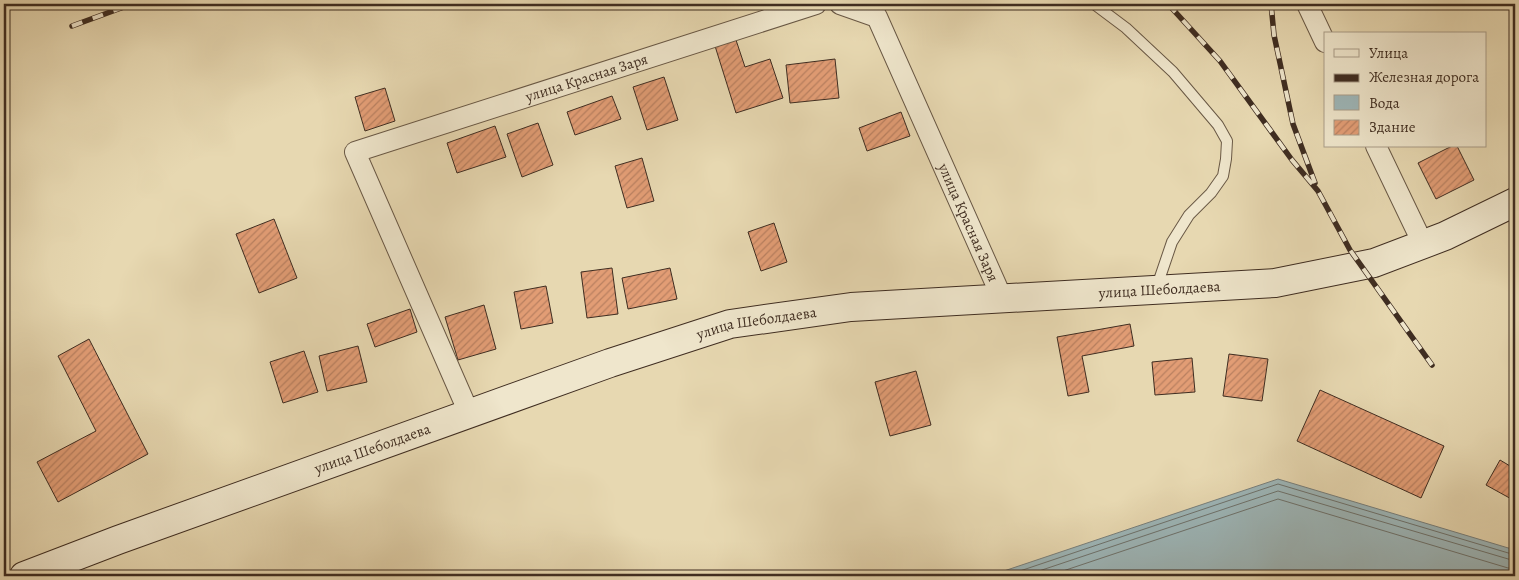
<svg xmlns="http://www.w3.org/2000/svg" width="1519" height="580" font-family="Alegreya,serif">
  <defs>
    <pattern id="building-hatch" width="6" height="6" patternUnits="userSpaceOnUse" patternTransform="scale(1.25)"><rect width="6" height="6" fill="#e29d75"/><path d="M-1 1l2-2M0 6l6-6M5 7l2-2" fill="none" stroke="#b98060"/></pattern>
  </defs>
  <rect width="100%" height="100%" fill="#e7d8b1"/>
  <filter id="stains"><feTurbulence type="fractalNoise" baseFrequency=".004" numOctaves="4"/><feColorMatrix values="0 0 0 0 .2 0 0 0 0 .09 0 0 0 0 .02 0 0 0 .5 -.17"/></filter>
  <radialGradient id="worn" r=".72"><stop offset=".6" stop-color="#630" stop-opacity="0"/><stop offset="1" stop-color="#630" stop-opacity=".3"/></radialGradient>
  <path fill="#9db6b8" stroke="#777f7c" d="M1278,479L1515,550V576H989Z"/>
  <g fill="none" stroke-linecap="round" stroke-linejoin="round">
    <path stroke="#6e726c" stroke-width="1" d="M1005,576L1278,484L1515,555
      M1024,576L1278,491L1515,561
      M1048,576L1278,499L1508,568H1515"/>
  </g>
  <path fill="url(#building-hatch)" stroke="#3f2d21" d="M736,40L745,67L770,59L783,98L736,113L715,46Z
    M835,59L839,98L790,103L786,65Z
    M664,77L678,120L647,130L633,87Z
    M385,88L395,121L365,131L355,97Z
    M612,96L621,119L575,135L567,112Z
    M901,112L910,136L867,151L859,128Z
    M538,123L553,165L522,177L507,134Z
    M495,126L506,157L457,173L447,143Z
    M1452,146H1457L1474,180L1436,199L1418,163Z
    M642,158L654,201L627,208L615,166Z
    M274,219L297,278L259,293L236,234Z
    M774,223L787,262L761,271L748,232Z
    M612,268L618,314L587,318L581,272Z
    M670,268L677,299L628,309L622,278Z
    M546,286L553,323L521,329L514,292Z
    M484,305L496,349L458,360L445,317Z
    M410,309L417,332L375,347L367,324Z
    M1130,324L1134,346L1082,356L1089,392L1068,396L1057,337Z
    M89,339L148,454L58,502L37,462L96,431L58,356Z
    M358,346L367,382L327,391L319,356Z
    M304,351L318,392L283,403L270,362Z
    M1229,354L1268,359L1262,401L1223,396Z
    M1192,358L1195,392L1155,395L1152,362Z
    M916,371L931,425L890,436L875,382Z
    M1320,390L1444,446L1421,498L1297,441Z
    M1500,460L1515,469V501L1486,485Z"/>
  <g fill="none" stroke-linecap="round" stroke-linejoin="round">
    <defs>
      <path id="lane" d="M1094,4L1126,28L1173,72L1218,125L1227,141L1226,159L1223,176L1211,193L1189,215L1172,242L1156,289"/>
      <g id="street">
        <path id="s1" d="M840,4L877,17L1002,298"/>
        <path d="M1307,4L1325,42"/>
        <path d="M1376,146L1423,244"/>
        <path id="s2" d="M469,413L355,152L816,4"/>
      </g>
      <g id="secondary">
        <path id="s3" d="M24,576L118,540L610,363L730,324L851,307L1275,283L1374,263L1445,236L1515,202"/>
      </g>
    </defs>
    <use href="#lane" stroke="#695845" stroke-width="12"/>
    <use href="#street" stroke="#695845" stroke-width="22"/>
    <use href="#secondary" stroke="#3f2d21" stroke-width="30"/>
    <use href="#lane" stroke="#efe6cc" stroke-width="10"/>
    <use href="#street" stroke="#efe6cc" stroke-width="20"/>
    <use href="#secondary" stroke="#efe6cc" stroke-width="28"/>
    <defs>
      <path id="rail" d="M1168,4L1220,61L1292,160L1318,191L1350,250L1432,365
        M1271,4L1274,35L1293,124L1315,183
        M72,26L132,4"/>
    </defs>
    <use href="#rail" stroke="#3f2d21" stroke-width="5.5"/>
    <use href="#rail" stroke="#efe6cc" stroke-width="4" stroke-dasharray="11" stroke-linecap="butt"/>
  </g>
  <g text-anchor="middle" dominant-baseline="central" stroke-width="4" stroke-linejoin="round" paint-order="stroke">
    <g font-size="15" fill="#3f2d21" stroke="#efe6cc">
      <text stroke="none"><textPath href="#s2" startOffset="528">улица Красная Заря</textPath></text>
      <text stroke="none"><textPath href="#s1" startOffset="264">улица Красная Заря</textPath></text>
      <text stroke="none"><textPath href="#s3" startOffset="1181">улица Шеболдаева</textPath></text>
      <text stroke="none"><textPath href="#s3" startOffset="776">улица Шеболдаева</textPath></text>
      <text stroke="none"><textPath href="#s3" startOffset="371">улица Шеболдаева</textPath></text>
    </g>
  </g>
  <rect width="1519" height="580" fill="none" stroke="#e7d8b1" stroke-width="20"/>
  <rect x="5" y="5" width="1509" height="570" fill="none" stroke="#3f2d21" stroke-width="2.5"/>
  <rect x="10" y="10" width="1499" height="560" fill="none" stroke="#3f2d21"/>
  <rect x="1324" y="32" width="162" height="115" fill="#efe6cc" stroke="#a99c88"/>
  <rect x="1334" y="49" width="25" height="8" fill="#efe6cc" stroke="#a99c88"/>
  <text x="1369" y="58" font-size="15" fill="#3f2d21">Улица</text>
  <rect x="1334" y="74" width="25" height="8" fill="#3f2d21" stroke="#a99c88"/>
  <text x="1369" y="82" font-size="15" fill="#3f2d21">Железная дорога</text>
  <rect x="1334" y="95" width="25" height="15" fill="#9db6b8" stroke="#a99c88"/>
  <text x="1369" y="108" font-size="15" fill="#3f2d21">Вода</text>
  <rect x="1334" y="120" width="25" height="15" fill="url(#building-hatch)" stroke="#a99c88"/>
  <text x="1369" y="132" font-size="15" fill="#3f2d21">Здание</text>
  <rect width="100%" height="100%" filter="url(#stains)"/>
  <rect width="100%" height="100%" fill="url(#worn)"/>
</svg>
